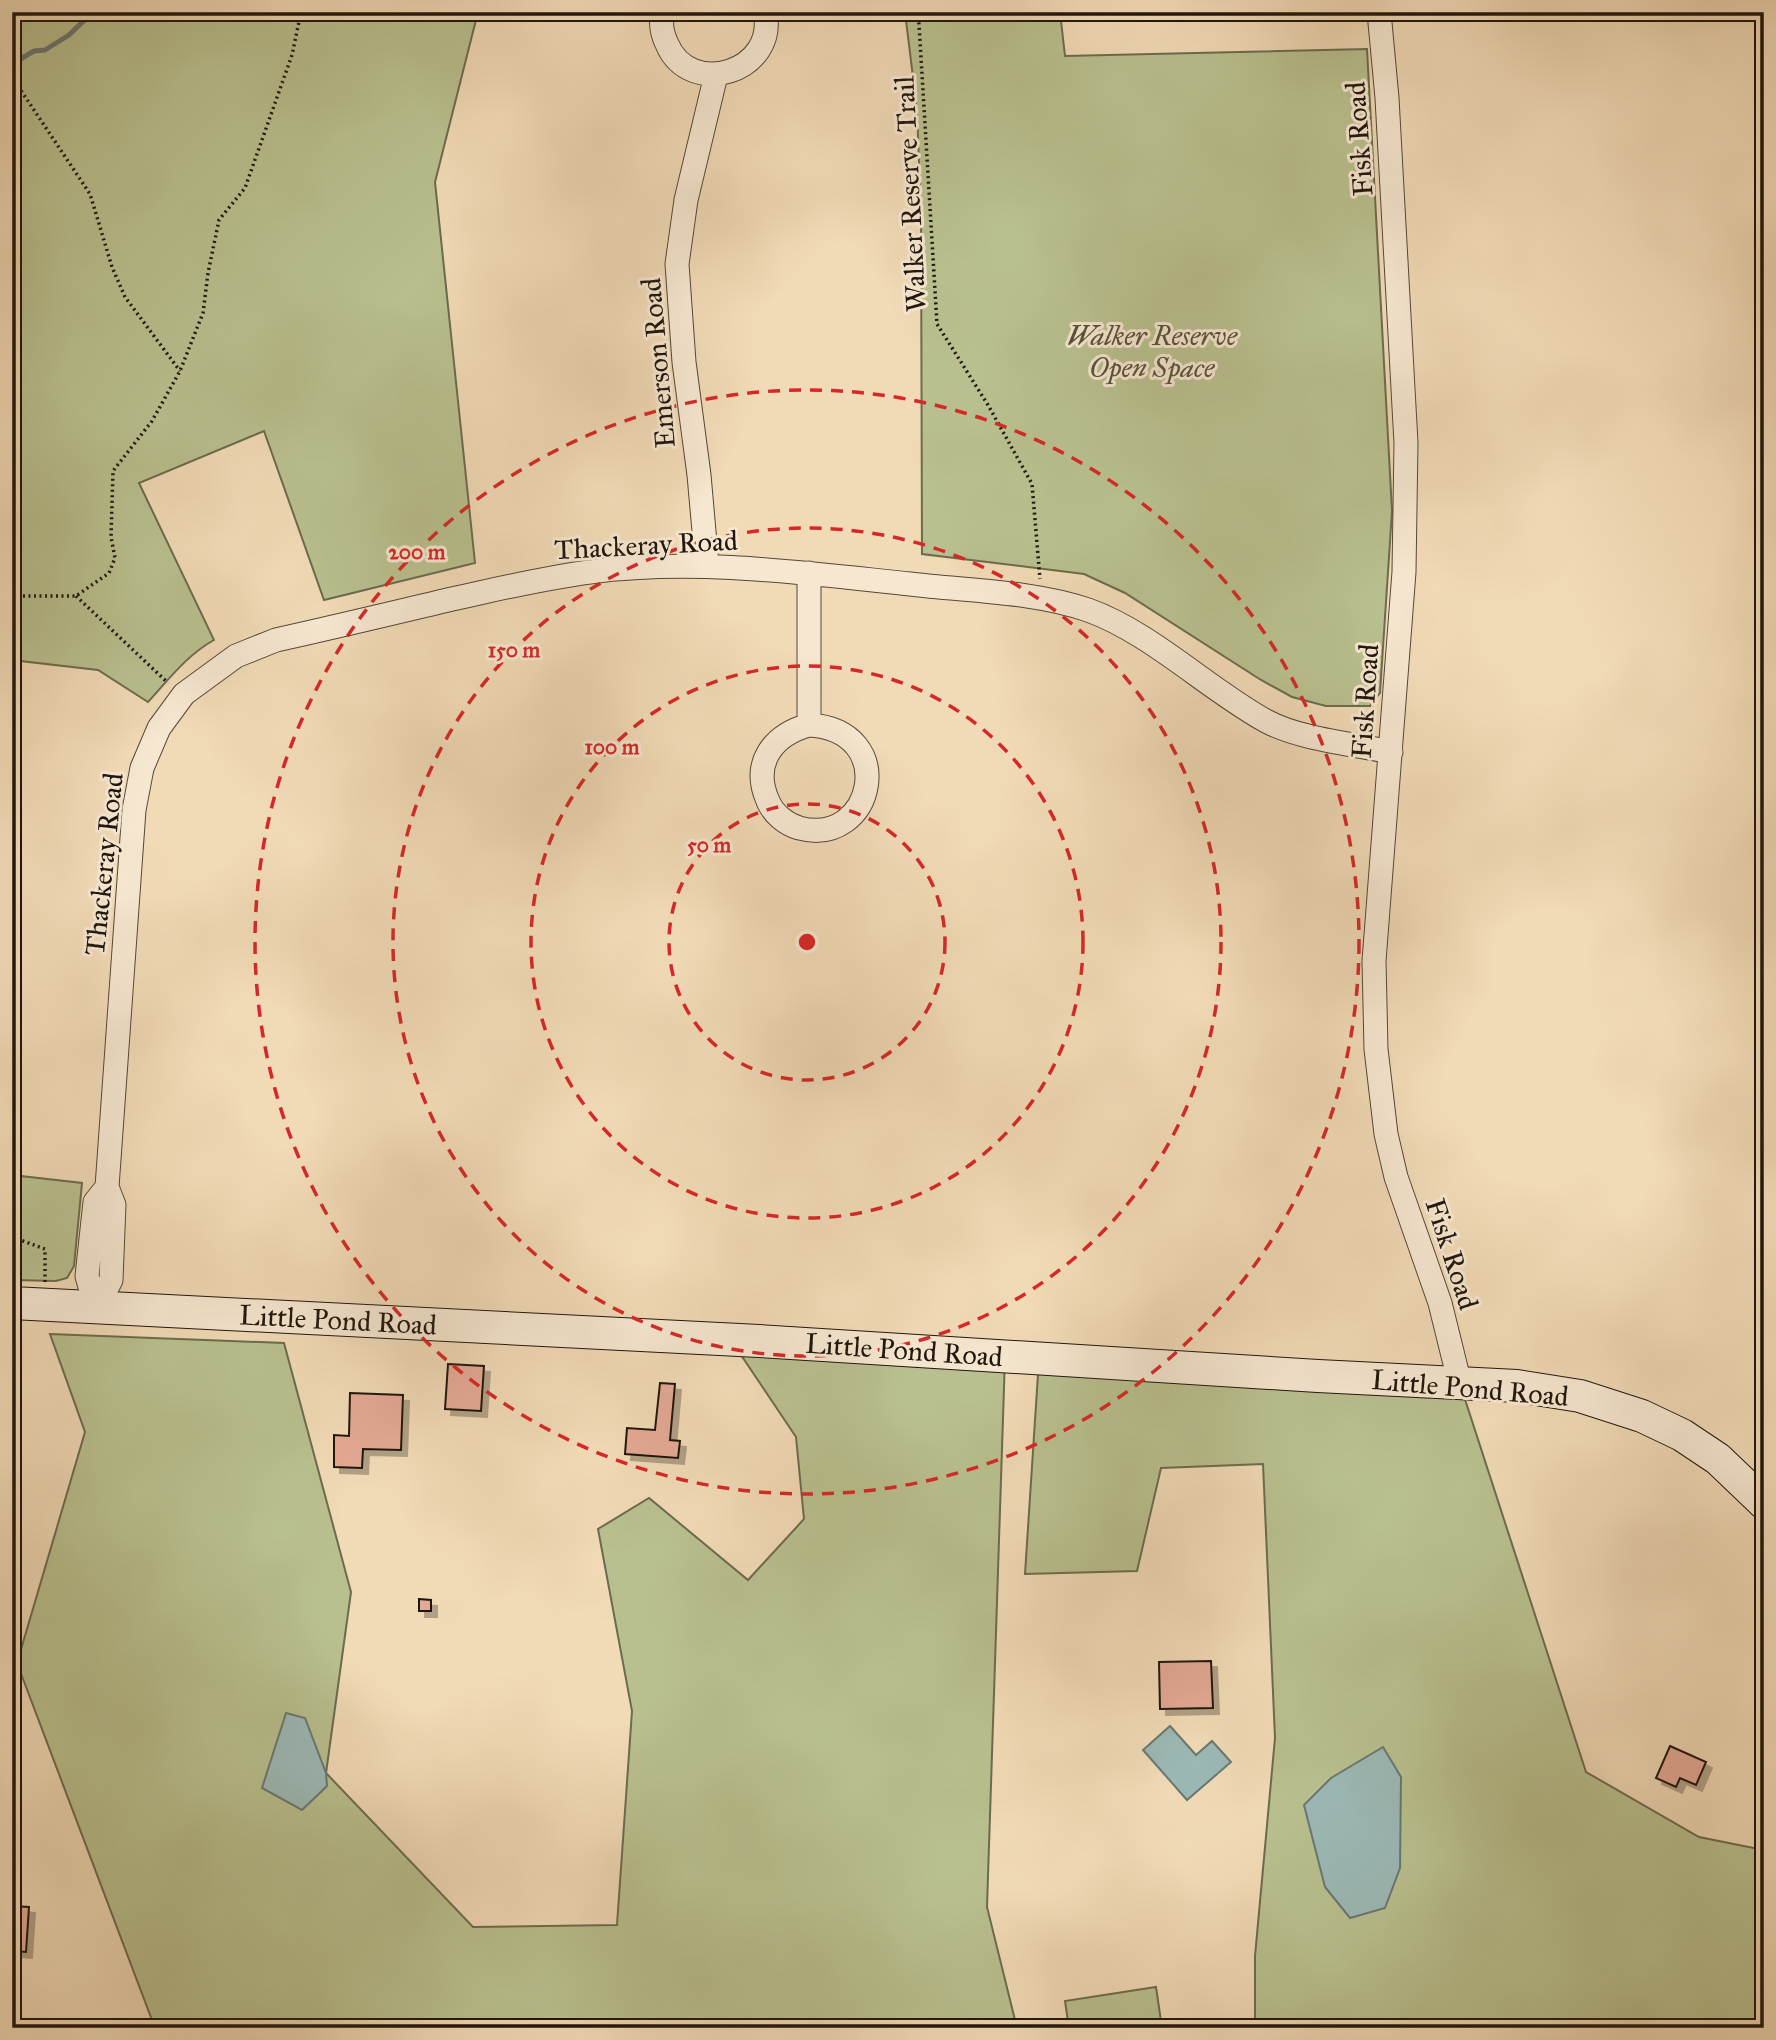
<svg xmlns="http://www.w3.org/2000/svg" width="1776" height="2040" font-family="'IM FELL Great Primer',serif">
  <defs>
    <filter id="shadow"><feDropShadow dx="6" dy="6" stdDeviation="0" flood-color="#0004"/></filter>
  </defs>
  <rect width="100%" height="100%" fill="#f1dab6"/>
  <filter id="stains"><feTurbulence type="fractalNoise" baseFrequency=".00286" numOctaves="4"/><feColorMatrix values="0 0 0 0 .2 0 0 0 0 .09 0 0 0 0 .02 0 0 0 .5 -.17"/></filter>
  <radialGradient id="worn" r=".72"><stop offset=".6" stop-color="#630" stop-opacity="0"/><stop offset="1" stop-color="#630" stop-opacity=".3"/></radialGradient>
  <path fill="#b9c08f" stroke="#6c6b4e" stroke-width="2" d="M12,12H478L435,182L475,563L324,600L264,431L139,483L214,640C187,655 169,679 148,702L98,670L12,660Z
    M905,12H1060L1065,56L1367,49L1392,511L1380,693L1370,706H1326L1292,697L1261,680L1125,593L1084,574L922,554L921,214L917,110Z
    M12,1175L82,1183L74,1266L67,1278L56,1281L12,1280Z
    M50,1334L284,1343L351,1592L326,1773L473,1927L617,1925L632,1711L598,1529L649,1498L748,1580L804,1519L796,1437L731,1340L1005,1357L987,1907L1017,2028H155L17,1663L85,1432Z
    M1039,1359L1460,1384L1586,1772L1699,1837L1764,1850V2028H1255V1956L1275,1738L1263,1464L1161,1468L1137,1571L1025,1574Z
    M1156,1987L1162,2028H1069L1065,2001Z"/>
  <path fill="#9cb9b6" stroke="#6a7872" stroke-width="2" d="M286,1713L305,1718L326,1773L327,1786L302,1810L262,1788Z
    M1170,1726L1196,1755L1212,1741L1231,1762L1187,1800L1143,1750Z
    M1383,1747L1401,1777L1400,1868L1385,1908L1350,1918L1325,1887L1304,1805L1331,1778Z"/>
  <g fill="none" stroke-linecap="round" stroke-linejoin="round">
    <path stroke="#6a7872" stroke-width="5" d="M12,64L34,51L45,50L69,35L93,12"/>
  </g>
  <path fill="#e4a995" stroke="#1f160d" stroke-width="2" filter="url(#shadow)" d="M448,1364L484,1366L481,1411L445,1409Z
    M660,1383L675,1384L670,1440L680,1441L678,1458L625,1454L627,1428L655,1430Z
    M350,1393L403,1395L401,1450L363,1449L362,1468L334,1467V1435L349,1436Z
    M419,1599L431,1600V1611H419Z
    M1211,1661L1213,1708L1160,1709L1159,1662Z
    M1670,1746L1706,1762L1696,1785L1680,1778L1676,1787L1656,1778Z
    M12,1906L29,1907L26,1952L16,1951L17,1938H12Z"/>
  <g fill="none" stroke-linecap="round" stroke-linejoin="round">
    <defs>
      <path id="street" d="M663,12C660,23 662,34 667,44C690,99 778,72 765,12
        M1379,12L1387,98L1406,443L1404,572L1374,961L1376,1049L1386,1134L1396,1177L1440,1303L1460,1384
        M707,565L699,475L684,362L677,264L686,200L716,75
        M809,573V725C773,735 751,763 768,801C773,814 786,824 799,828C874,848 900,730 809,725
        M96,1309L111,1280L114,1205L107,1187L134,810L142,768L159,728L184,694L236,656L276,640C335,627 393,613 452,599C498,589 543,578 590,572C696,558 804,573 910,584C968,591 1032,591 1088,610C1150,632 1208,689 1266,721C1299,739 1353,744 1391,752
        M96,1309L87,1276L95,1202L107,1187"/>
      <path id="secondary" d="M12,1303L759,1341L1318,1376L1517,1386L1580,1396L1642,1416L1682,1435L1718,1459L1764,1503"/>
    </defs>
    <use href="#street" stroke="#544737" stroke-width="25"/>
    <use href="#secondary" stroke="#1f160d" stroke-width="34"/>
    <path stroke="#1f160d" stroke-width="3.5" stroke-dasharray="2 3.5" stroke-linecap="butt" d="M915,12L919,24L937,324L988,405L1032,484L1040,579
      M12,77L90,194L112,267L125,297L180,371
      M12,596H76L109,573L115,558L111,537L113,471L152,421L180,371L203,313L208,273L219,220L245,188L292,55L301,12
      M76,596L168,683
      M12,1237L45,1249V1283"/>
    <use href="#street" stroke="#f6e7d0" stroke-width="23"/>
    <use href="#secondary" stroke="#f6e7d0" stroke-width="32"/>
  </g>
  <g fill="none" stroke="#d62828" stroke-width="3.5" stroke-dasharray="12 9">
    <circle cx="807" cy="942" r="138"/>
    <circle cx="807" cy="942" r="276"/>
    <circle cx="807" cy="942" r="414"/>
    <circle cx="807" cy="942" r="552"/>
  </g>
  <g text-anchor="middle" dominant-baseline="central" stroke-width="6" stroke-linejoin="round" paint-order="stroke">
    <g font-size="28" fill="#1f160d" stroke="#f6e7d0">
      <text transform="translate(1359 139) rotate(-94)">Fisk Road</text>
      <text transform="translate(910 194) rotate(-93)">Walker Reserve Trail</text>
      <text transform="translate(658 363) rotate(-95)">Emerson Road</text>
      <text transform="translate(646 545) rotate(-3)">Thackeray Road</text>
      <text transform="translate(1365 701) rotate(-86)">Fisk Road</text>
      <text transform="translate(104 864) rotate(-84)">Thackeray Road</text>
      <text transform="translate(1452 1254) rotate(72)">Fisk Road</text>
      <text transform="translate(338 1320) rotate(3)">Little Pond Road</text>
      <text transform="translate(904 1350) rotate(4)">Little Pond Road</text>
      <text transform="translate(1470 1388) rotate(5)">Little Pond Road</text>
    </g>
    <g font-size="28" font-style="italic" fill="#55523a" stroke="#f6e7d0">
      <text x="1152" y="335">Walker Reserve<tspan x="1152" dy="32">Open Space</tspan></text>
    </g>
  </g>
  <circle cx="807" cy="942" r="10" fill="#d62828" stroke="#f6e7d0" stroke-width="3.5"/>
  <g font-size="21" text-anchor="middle" font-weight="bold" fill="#d62828" stroke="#f6e7d0" stroke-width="6" stroke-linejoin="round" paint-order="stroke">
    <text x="417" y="559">200 m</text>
    <text x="514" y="657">150 m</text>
    <text x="612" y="754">100 m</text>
    <text x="709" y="852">50 m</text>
  </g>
  <rect width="1776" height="2040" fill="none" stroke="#f1dab6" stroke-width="42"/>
  <rect x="14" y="14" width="1748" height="2012" fill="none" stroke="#1f160d" stroke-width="3.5"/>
  <rect x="21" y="21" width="1734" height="1998" fill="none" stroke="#1f160d" stroke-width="2"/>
  <rect width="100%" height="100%" filter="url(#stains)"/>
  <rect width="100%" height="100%" fill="url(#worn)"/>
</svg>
